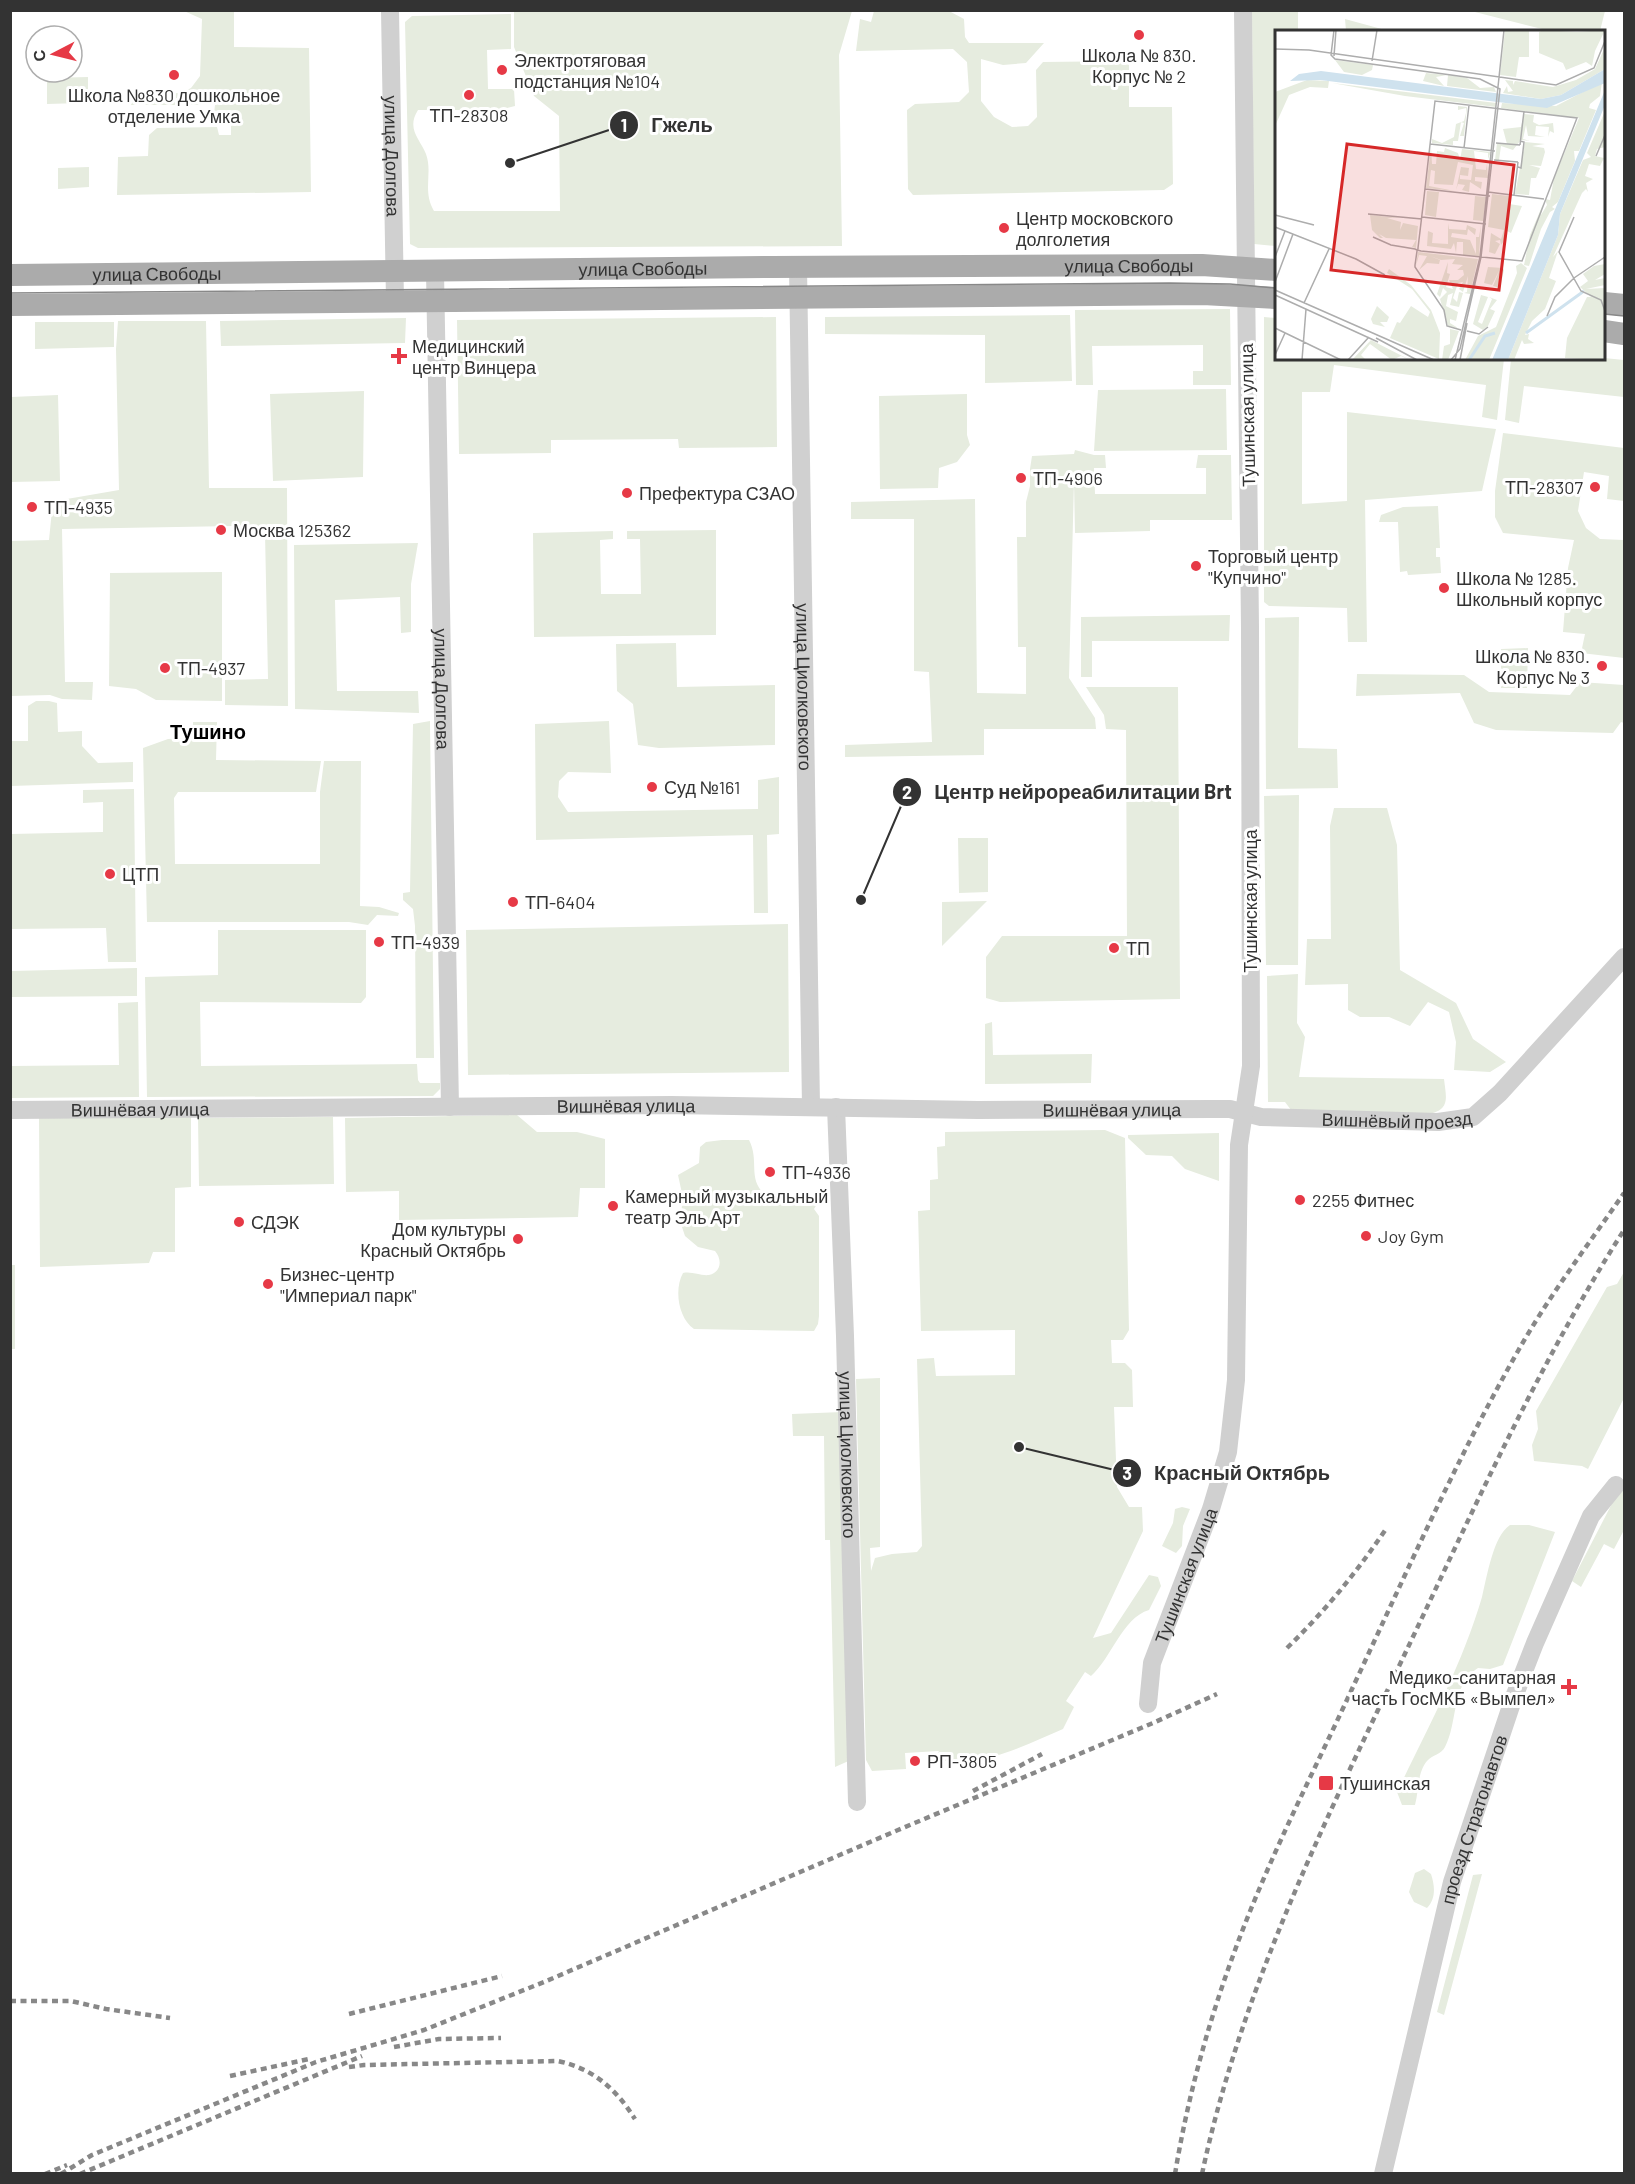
<svg xmlns="http://www.w3.org/2000/svg" width="1635" height="2184" font-family="Barlow,sans-serif">
  <rect width="100%" height="100%" fill="#fff"/>
  <path fill="#e6ecdf" d="M184,11H234V47L309,48L311,192L117,195L118,157L148,156L149,135L157,128L217,127L219,135H231V114H214L215,105H131V95L181,93L191,88L200,76L202,19Z
    M514,11H852L839,55L842,246L418,248L410,244L405,22L412,16L511,14V49L487,50L488,89H514L515,106L499,110H418C406,129 420,139 426,154C433,173 422,191 434,211H560L559,116L534,96L514,47Z
    M874,11H949L964,19L965,37L969,43H1044L1026,63L1003,65L981,59V101L994,117L1012,127L1028,126L1037,117L1036,70L1043,62L1129,61V107H1172L1173,184L1164,190L913,195L908,189L907,110L915,104L959,102L969,92L967,62L953,49L856,51L860,19L871,22Z
    M1252,11H1298V31L1276,32V246L1254,244Z
    M1471,11L1605,10V11L1600,31H1550Z
    M1345,19L1389,31H1346Z
    M88,77V98H81V103L47,104V78Z
    M89,167V187L58,189V168Z
    M1230,309L1231,385H1193V371H1203V345L1092,346L1093,385H1076L1075,310Z
    M1070,315L1072,381L985,383V335L825,334V317Z
    M776,317L777,447L679,448L678,439L551,440V453L459,454L457,320Z
    M1264,317L1276,318V358L1504,359L1497,420L1482,417L1486,385L1334,365L1330,392H1302V504L1347,501V412L1496,429L1482,491L1365,500L1367,642H1348L1347,608L1269,606L1264,602Z
    M406,318L405,343L221,346L220,321Z
    M118,321H206L209,488H287L288,706L225,705V680L268,679L265,533L234,534V526L62,529L65,682H93L92,700L62,699L50,695L11,696V541L49,540L52,510L61,500L119,490L116,349Z
    M35,322H114V347L35,349Z
    M1604,358L1624,360V397L1524,386L1519,423L1505,420L1511,359Z
    M1226,389L1227,450L1094,451L1098,390Z
    M364,391L363,477L273,481L270,394Z
    M967,394V435L970,445L957,462L939,468L938,488L880,489L879,396Z
    M58,395L60,481L11,482V397Z
    M1503,433L1624,448V501L1607,499L1609,476L1584,472L1578,511L1586,528L1600,539L1624,540V658L1581,653L1585,634L1563,632L1568,568L1574,540L1503,533L1495,517V491Z
    M1075,450L1094,455H1105L1106,468H1094L1095,494H1206V468H1196L1198,455H1231L1232,520H1150V531L1075,533L1074,481L1069,678L1095,718L1096,729H984V755L845,757V745L932,742L929,672L914,671V519H851V502L975,499L977,693L1026,694V647H1018L1017,537H1026V502L1030,486V469L1032,456L1074,454Z
    M1438,506L1440,548H1436V557H1440L1441,573L1408,575L1407,571L1400,572L1398,522H1379L1381,515L1403,507Z
    M716,530V635L534,637L533,533L613,531V539L600,540L601,594H641L640,539H627V531Z
    M418,543L411,584V632L401,633L400,597L335,600L337,691H418L419,713L295,709L294,545Z
    M222,572V701L156,700L136,689L109,686L110,573Z
    M1230,615L1229,641H1092V677H1081V617Z
    M1299,617L1298,748L1337,749L1338,788L1266,789L1265,618Z
    M676,643L677,687L775,685V745L659,748L638,745L633,704L617,691L616,644Z
    M1528,648L1527,688H1501V649Z
    M1357,674L1464,675L1489,692L1570,695L1580,682L1624,685V723L1621,722L1613,733L1496,730L1474,723L1460,693L1356,696Z
    M1086,687H1178L1180,999L1000,1002L986,998V957L1002,936H1127L1126,730L1106,729L1104,715Z
    M36,701H49L57,703L58,732L82,731V746L98,763L133,762V782L11,786V741H28V706Z
    M430,721L434,1058H416L415,926L413,909L403,900V893L410,892L413,724Z
    M609,721L611,773L568,772L559,781L558,797L568,812L758,809V780L779,777V834L767,835L768,913H754L753,835L536,840L535,724Z
    M193,722H217L216,760L321,761L316,792H178L174,798L175,864H320V792L324,761H361L360,906L379,907L399,913L398,916L377,915L368,925L349,922H147L143,748L168,739L193,738Z
    M134,789L136,962H108L106,928L11,929V834L103,832V802L83,803V790Z
    M1299,795L1298,965H1266L1264,796Z
    M1334,808H1387L1397,845L1400,970L1456,1003L1473,1039L1506,1062L1490,1072L1454,1070L1456,1042L1449,1012L1428,1002L1410,1026L1389,1017H1360L1348,1010V984L1305,985L1307,939H1331L1330,826Z
    M958,838H988V892L959,893Z
    M987,901L942,946V902Z
    M788,924L789,1072L468,1075L466,930Z
    M218,930H366V997L361,1003L200,1002L201,1066L417,1064L418,1080L420,1083H440V1089L433,1096L147,1097L145,977L218,975Z
    M137,968V996L11,997V971Z
    M1298,974L1297,1023L1305,1037L1299,1077L1444,1079C1446,1097 1451,1110 1428,1114L1291,1110L1285,1102H1268L1267,976Z
    M138,1002L139,1097L11,1098V1066L119,1065L118,1003Z
    M992,1022L993,1055L1092,1054L1091,1083L985,1084V1024Z
    M517,1115L537,1132H577L605,1139V1188H580L578,1217L399,1220V1191L346,1192L345,1118Z
    M191,1117V1187L175,1188V1252H153L149,1263L40,1267L39,1118Z
    M333,1117L334,1184L199,1186L198,1118Z
    M1105,1130L1125,1138L1129,1330L1123,1340H1111L1112,1363H1125L1132,1370L1133,1407H1114L1117,1487L1129,1507H1142L1143,1531L1093,1638L1111,1633L1149,1575L1158,1577L1161,1586L1149,1610C1122,1618 1111,1659 1091,1676L1085,1672L1066,1701L1074,1707L1063,1729C1027,1744 977,1771 937,1759V1754L939,1751L905,1753L906,1769L872,1771L866,1760L856,1379L880,1378V1547L870,1548L871,1571L875,1558L892,1554L917,1552L922,1546L917,1359L934,1358L936,1376L1015,1375V1330L921,1331L918,1211L930,1210V1180L938,1179L937,1147L945,1146V1132Z
    M1219,1133V1181L1185,1169L1172,1156L1146,1155L1128,1138V1135Z
    M722,1140H749C761,1163 744,1182 772,1200L813,1197L817,1204L814,1209L819,1216V1316L818,1324L814,1331L694,1329C678,1318 674,1289 683,1273C692,1271 700,1276 709,1275C722,1272 722,1259 715,1251L698,1247L685,1236L680,1221L683,1198L678,1175L699,1163L700,1147L706,1142Z
    M11,1265H15V1349H11Z
    M1624,1272V1398L1588,1469L1582,1466L1534,1461L1532,1445L1538,1429L1536,1411L1607,1287L1617,1284Z
    M842,1412L853,1759L835,1767L830,1540H825L824,1436H793L792,1414Z
    M1620,1488L1624,1490V1530L1614,1549L1604,1544L1581,1587L1572,1581Z
    M1182,1507L1190,1509L1183,1526L1182,1546L1176,1553L1162,1546L1173,1523L1175,1509Z
    M1510,1525H1529L1555,1532L1503,1665L1490,1669L1478,1668C1451,1684 1458,1723 1445,1747C1442,1754 1432,1755 1427,1761C1417,1773 1419,1791 1415,1805H1402L1397,1792C1428,1728 1462,1665 1482,1597C1487,1577 1493,1536 1510,1525Z
    M1424,1869L1431,1874C1435,1886 1436,1899 1427,1908L1414,1902L1409,1892L1415,1873Z
    M1482,1874L1444,2015L1437,2012L1473,1875Z"/>
  <g fill="none" stroke-linecap="round" stroke-linejoin="round">
    <g stroke="#d0d0d0" stroke-width="18">
      <path id="s1" d="M390,10L395,301"/>
      <path id="s2" d="M798,267L811,1107"/>
      <path id="s3" d="M435,272L450,1107"/>
      <path id="s4" d="M836,1107L845,1336L857,1802"/>
      <path id="s5" d="M10,1110L671,1105L978,1110L1213,1109H1230L1261,1117L1438,1122L1473,1117L1500,1093L1624,957"/>
      <path id="s6" d="M1148,1704L1152,1663L1211,1509L1228,1452L1236,1380L1239,1145L1251,1066L1250,628L1243,10"/>
      <path id="s7" d="M1383,2174L1452,1882L1514,1697L1535,1643L1591,1516L1616,1485"/>
    </g>
    <g stroke="#ababab" stroke-width="22">
      <path id="s8" d="M10,275L771,267L1202,265L1276,270"/>
      <path d="M1604,303L1624,305"/>
      <path d="M10,305L1203,294L1276,298"/>
      <path d="M1604,331L1624,334"/>
    </g>
    <path stroke="#888" stroke-width="1.5" d="M10,293L1170,283L1230,284L1276,288
      M1604,314L1624,316"/>
    <path stroke="#888" stroke-width="4.5" stroke-dasharray="6 4.5" stroke-linecap="butt" d="M1287,1648C1326,1610 1356,1573 1386,1529
      M973,1791L1042,1754
      M10,2001H71L106,2009L170,2018
      M349,2014L502,1976
      M394,2047L439,2039L501,2038
      M349,2067L364,2065L558,2061C594,2069 616,2089 635,2119
      M230,2076L309,2059
      M45,2174L67,2165
      M61,2174L92,2155L316,2062L424,2030L544,1982L898,1830L1153,1723L1217,1694
      M80,2174L362,2056
      M1175,2174C1191,2077 1220,1982 1258,1892C1287,1823 1321,1756 1352,1689C1405,1576 1456,1460 1518,1351C1549,1296 1588,1245 1624,1193
      M1202,2174C1242,1986 1329,1813 1411,1641C1477,1502 1541,1360 1624,1230"/>
  </g>
  <g fill="#e63946" stroke="#fff" stroke-width="2">
    <circle cx="1139" cy="35" r="6"/>
    <circle cx="502" cy="70" r="6"/>
    <circle cx="174" cy="75" r="6"/>
    <circle cx="469" cy="95" r="6"/>
    <circle cx="1004" cy="228" r="6"/>
    <path d="M396 347h6v6h6v6h-6v6h-6v-6h-6v-6h6z"/>
    <circle cx="1021" cy="478" r="6"/>
    <circle cx="1595" cy="487" r="6"/>
    <circle cx="627" cy="493" r="6"/>
    <circle cx="32" cy="507" r="6"/>
    <circle cx="221" cy="530" r="6"/>
    <circle cx="1196" cy="566" r="6"/>
    <circle cx="1444" cy="588" r="6"/>
    <circle cx="1602" cy="666" r="6"/>
    <circle cx="165" cy="668" r="6"/>
    <circle cx="652" cy="787" r="6"/>
    <circle cx="110" cy="874" r="6"/>
    <circle cx="513" cy="902" r="6"/>
    <circle cx="379" cy="942" r="6"/>
    <circle cx="1114" cy="948" r="6"/>
    <circle cx="770" cy="1172" r="6"/>
    <circle cx="1300" cy="1200" r="6"/>
    <circle cx="613" cy="1206" r="6"/>
    <circle cx="239" cy="1222" r="6"/>
    <circle cx="1366" cy="1236" r="6"/>
    <circle cx="518" cy="1239" r="6"/>
    <circle cx="268" cy="1284" r="6"/>
    <path d="M1566 1678h6v6h6v6h-6v6h-6v-6h-6v-6h6z"/>
    <circle cx="915" cy="1761" r="6"/>
    <rect x="1318" y="1775" width="16" height="16" rx="3"/>
  </g>
  <g text-anchor="middle" dominant-baseline="central" stroke-width="6" stroke-linejoin="round" paint-order="stroke">
    <g font-size="18" fill="#333" stroke="#fff" text-anchor="start">
      <text x="1139" y="55" text-anchor="middle">Школа № 830.<tspan x="1139" dy="21">Корпус № 2</tspan></text>
      <text x="514" y="60">Электротяговая<tspan x="514" dy="21">подстанция №104</tspan></text>
      <text x="174" y="95" text-anchor="middle">Школа №830 дошкольное<tspan x="174" dy="21">отделение Умка</tspan></text>
      <text x="469" y="115" text-anchor="middle">ТП-28308</text>
      <text x="1016" y="218">Центр московского<tspan x="1016" dy="21">долголетия</tspan></text>
      <text x="412" y="346">Медицинский<tspan x="412" dy="21">центр Винцера</tspan></text>
      <text x="1033" y="478">ТП-4906</text>
      <text x="1583" y="487" text-anchor="end">ТП-28307</text>
      <text x="639" y="493">Префектура СЗАО</text>
      <text x="44" y="507">ТП-4935</text>
      <text x="233" y="530">Москва 125362</text>
      <text x="1208" y="556">Торговый центр<tspan x="1208" dy="21">"Купчино"</tspan></text>
      <text x="1456" y="578">Школа № 1285.<tspan x="1456" dy="21">Школьный корпус</tspan></text>
      <text x="1590" y="656" text-anchor="end">Школа № 830.<tspan x="1590" dy="21">Корпус № 3</tspan></text>
      <text x="177" y="668">ТП-4937</text>
      <text x="664" y="787">Суд №161</text>
      <text x="122" y="874">ЦТП</text>
      <text x="525" y="902">ТП-6404</text>
      <text x="391" y="942">ТП-4939</text>
      <text x="1126" y="948">ТП</text>
      <text x="782" y="1172">ТП-4936</text>
      <text x="625" y="1196">Камерный музыкальный<tspan x="625" dy="21">театр Эль Арт</tspan></text>
      <text x="1312" y="1200">2255 Фитнес</text>
      <text x="251" y="1222">СДЭК</text>
      <text x="506" y="1229" text-anchor="end">Дом культуры<tspan x="506" dy="21">Красный Октябрь</tspan></text>
      <text x="1378" y="1236">Joy Gym</text>
      <text x="280" y="1274">Бизнес-центр<tspan x="280" dy="21">"Империал парк"</tspan></text>
      <text x="1556" y="1677" text-anchor="end">Медико-санитарная<tspan x="1556" dy="21">часть ГосМКБ «Вымпел»</tspan></text>
      <text x="927" y="1761">РП-3805</text>
      <text x="1340" y="1783">Тушинская</text>
    </g>
    <g font-size="18" fill="#333" stroke="#fff">
      <text stroke="none"><textPath href="#s1" startOffset="146">улица Долгова</textPath></text>
      <text stroke="none"><textPath href="#s8" startOffset="1119">улица Свободы</textPath></text>
      <text stroke="none"><textPath href="#s8" startOffset="633">улица Свободы</textPath></text>
      <text stroke="none"><textPath href="#s8" startOffset="147">улица Свободы</textPath></text>
      <text transform="translate(1247 415) rotate(-91)">Тушинская улица</text>
      <text stroke="none"><textPath href="#s2" startOffset="420">улица Циолковского</textPath></text>
      <text stroke="none"><textPath href="#s3" startOffset="417">улица Долгова</textPath></text>
      <text transform="translate(1250 901) rotate(-90)">Тушинская улица</text>
      <text stroke="none"><textPath href="#s5" startOffset="616">Вишнёвая улица</textPath></text>
      <text stroke="none"><textPath href="#s5" startOffset="130">Вишнёвая улица</textPath></text>
      <text stroke="none"><textPath href="#s5" startOffset="1102">Вишнёвая улица</textPath></text>
      <text stroke="none"><textPath href="#s5" startOffset="1388">Вишнёвый проезд</textPath></text>
      <text stroke="none"><textPath href="#s4" startOffset="348">улица Циолковского</textPath></text>
      <text stroke="none"><textPath href="#s6" startOffset="135">Тушинская улица</textPath></text>
      <text stroke="none"><textPath href="#s7" startOffset="366">проезд Стратонавтов</textPath></text>
    </g>
    <g font-size="20" font-weight="bold" fill="#000" stroke="#fff">
      <text x="208" y="731">Тушино</text>
    </g>
  </g>
  <g transform="translate(1275 30)">
    <rect width="330" height="330" fill="#fff"/>
    <path d="M230,0H254V27H244L241,47L225,45ZM268,0L302,2L330,0L320,21L317,36L311,32L291,40L288,33L264,23V2ZM330,17V39L286,65L266,69L228,63L232,56L233,62L238,61L230,50L238,51V55L240,51L278,57L301,50L320,39ZM60,30L98,35L97,40L87,45L69,42ZM151,43L172,45L161,47L169,56L148,51ZM173,45L192,48L205,58L219,57L221,62L172,56ZM32,50L54,51L53,58L35,57L14,65L0,96V62ZM327,52L325,66L315,74L314,78L321,80L304,121H299L300,131L283,172L277,177L280,179L275,182L266,199L254,236L249,235L255,205L268,174L266,185L272,175L270,169L275,170L279,148L304,88L226,78L227,73L281,76ZM57,53L221,73V77L130,66ZM183,76L192,77L189,106H185L189,93L186,92L183,111H178V115L157,113V109L167,113L179,107L181,94L189,91L191,83V78L183,80ZM330,81V117L322,119L320,126L329,128L325,136L314,134L310,146L318,149L311,153L313,162L311,159L307,163L278,227L283,221L274,248L281,251L277,261L270,279L257,291L250,305L254,304L253,309L259,313L249,314L247,310L239,330H233L283,205L285,184L308,130L316,127L312,123ZM249,84L259,85L258,92L264,95L278,93L279,103L275,101L273,107L274,97L261,96L260,105L270,107L253,106L251,95L248,109L255,111L246,110L238,120L226,116L224,130H220L222,113L232,114L228,99L246,97ZM250,112L270,114L257,116L269,118L270,122L266,136L254,135L265,138L261,148H256L254,165L240,164ZM156,117L157,134H161L162,121L169,122L170,118L183,123L185,130L187,119L216,122L213,129V123L199,121L201,139L211,140L212,134L213,148L200,147V151L207,152L206,159L195,152L194,162L187,160L190,155L183,154L181,160L186,137L194,138L193,146L185,145V149L196,150L198,135L183,132L178,155L159,154L160,141L156,140L154,156L180,161L151,158ZM152,161L164,162L161,187L150,185ZM217,164L234,166V174L247,176L236,203L230,200L232,207L226,215L225,210L220,211L225,214L220,224L214,222L216,203L226,209L229,200L213,197ZM200,166L211,167L208,191L198,190ZM95,185L125,188H112L126,192L125,200L128,193L143,196L141,218L137,217L141,210L111,208L104,204L108,208H105L97,200ZM173,193L174,199L191,200L192,195L201,199L200,205L193,199L192,205L177,203L176,207L195,210L201,224V207H204L206,195L204,226L188,225V212H182L181,223L179,213L176,219L152,216L153,201L158,203L157,213L173,214ZM143,222L203,229L195,264L189,263L192,262L193,246L188,262L184,259L188,252L183,253L178,268L182,272L184,262L188,263L184,277L175,275L178,263L173,265L171,276L183,282L181,291L175,289V293L183,298L173,296L165,269L172,262L168,258L165,267L162,264L173,232L172,243L175,244L171,257L178,259L174,250H183L189,245L188,240H182L188,235L177,234L180,229L166,230L155,226L165,230L164,234L152,233L144,240L152,226L144,225L141,236ZM246,233L252,238L214,330H190L203,306L221,297L242,243L241,236ZM330,234V244L320,250L330,248V255L311,259L330,258V330L290,328L292,308L312,267H316L305,257L313,251L308,244L319,236ZM213,237L228,238L229,240L225,258L218,256L225,239L217,255L209,253ZM114,239L136,255L156,280L165,303L164,329L115,308L122,292L125,293L136,276L153,287L155,282L137,259L112,243ZM206,265L213,267L203,292L207,294L217,269L214,267L222,270L215,279L220,281L213,296L208,300L198,294ZM102,276L114,287L112,292H105L110,297L98,294L96,289ZM175,299L184,301L173,330H167L169,316L175,314ZM96,310L135,330L126,326L117,330L95,314L86,325L91,330H77Z" fill="#e6ecdf"/>
    <path d="M330,39V53L272,78L45,50L15,51L24,44L46,41L266,69L286,65ZM330,60V75L285,184L283,205L233,330H217Z" fill="#cfe2ee"/>
    <path fill="none" stroke="#cfe2ee" stroke-width="3" d="M251,303L309,261M194,330L210,306L220,303"/>
    <path fill="none" stroke="#adadad" stroke-width="1.5" d="M59,0L56,25L60,29L205,49L225,59L206,227L185,319L176,330M0,19L34,20L281,55L319,38L330,11M59,26L61,0M97,31L102,0M221,113L245,115M155,114L220,121M245,115L249,81M189,118L194,75M321,126L330,105M219,130L243,132M243,137L246,138L249,112L245,111M150,159L215,166M213,162L269,169M239,165L243,132M93,184L147,189M0,185L39,195M147,187L211,194M299,187L284,222L306,261L326,270L330,281M0,197L81,229L110,245M98,207L116,215L140,219L142,220L146,221L247,231L302,88L160,71L148,176L143,218V219L142,220V221L140,235V237L169,280L172,296L186,300M0,227L10,201M0,252L18,204M0,260L159,330M0,265L103,312M29,273L54,219M272,286L280,267L299,248L330,227M0,298L66,330M192,301L204,304L213,297M101,308L142,330M0,325L10,303M27,330L31,279M73,330L94,307M180,330L205,227L229,0M185,330L192,293"/>
    <path fill="#d62828" fill-opacity="0.15" stroke="#d62828" stroke-width="3" d="M72,114L239,135L224,260L56,240Z"/>
    <rect width="330" height="330" fill="none" stroke="#333" stroke-width="3"/>
  </g>
  <path fill="none" stroke="#333" stroke-width="2" d="M510 163L624 125M861 900L907 792M1019 1447L1127 1473"/>
  <g fill="#333" stroke="#fff" stroke-width="2">
    <circle cx="510" cy="163" r="6"/>
    <circle cx="861" cy="900" r="6"/>
    <circle cx="1019" cy="1447" r="6"/>
    <circle cx="624" cy="125" r="15"/>
    <circle cx="907" cy="792" r="15"/>
    <circle cx="1127" cy="1473" r="15"/>
  </g>
  <g font-size="18" text-anchor="middle" font-weight="bold" fill="#fff">
    <text x="624" y="132">1</text>
    <text x="907" y="799">2</text>
    <text x="1127" y="1480">3</text>
  </g>
  <g font-size="20" text-anchor="middle" font-weight="bold" fill="#333" stroke="#fff" stroke-width="6" stroke-linejoin="round" paint-order="stroke">
    <text x="682" y="132">Гжель</text>
    <text x="1083" y="799">Центр нейрореабилитации Brt</text>
    <text x="1242" y="1480">Красный Октябрь</text>
  </g>
  <rect width="1635" height="2184" fill="none" stroke="#333333" stroke-width="24"/>
  <g transform="translate(54 54) rotate(263)"><circle r="28" fill="#ffffff" stroke="#adadad" stroke-width="1.5"/>
  <path d="M0-4.5L10 22L0 15L-10 22Z" fill="#e63946"/>
  <text y="-9" font-size="16" font-weight="bold" text-anchor="middle" fill="#333333">С</text>
  </g>
</svg>
